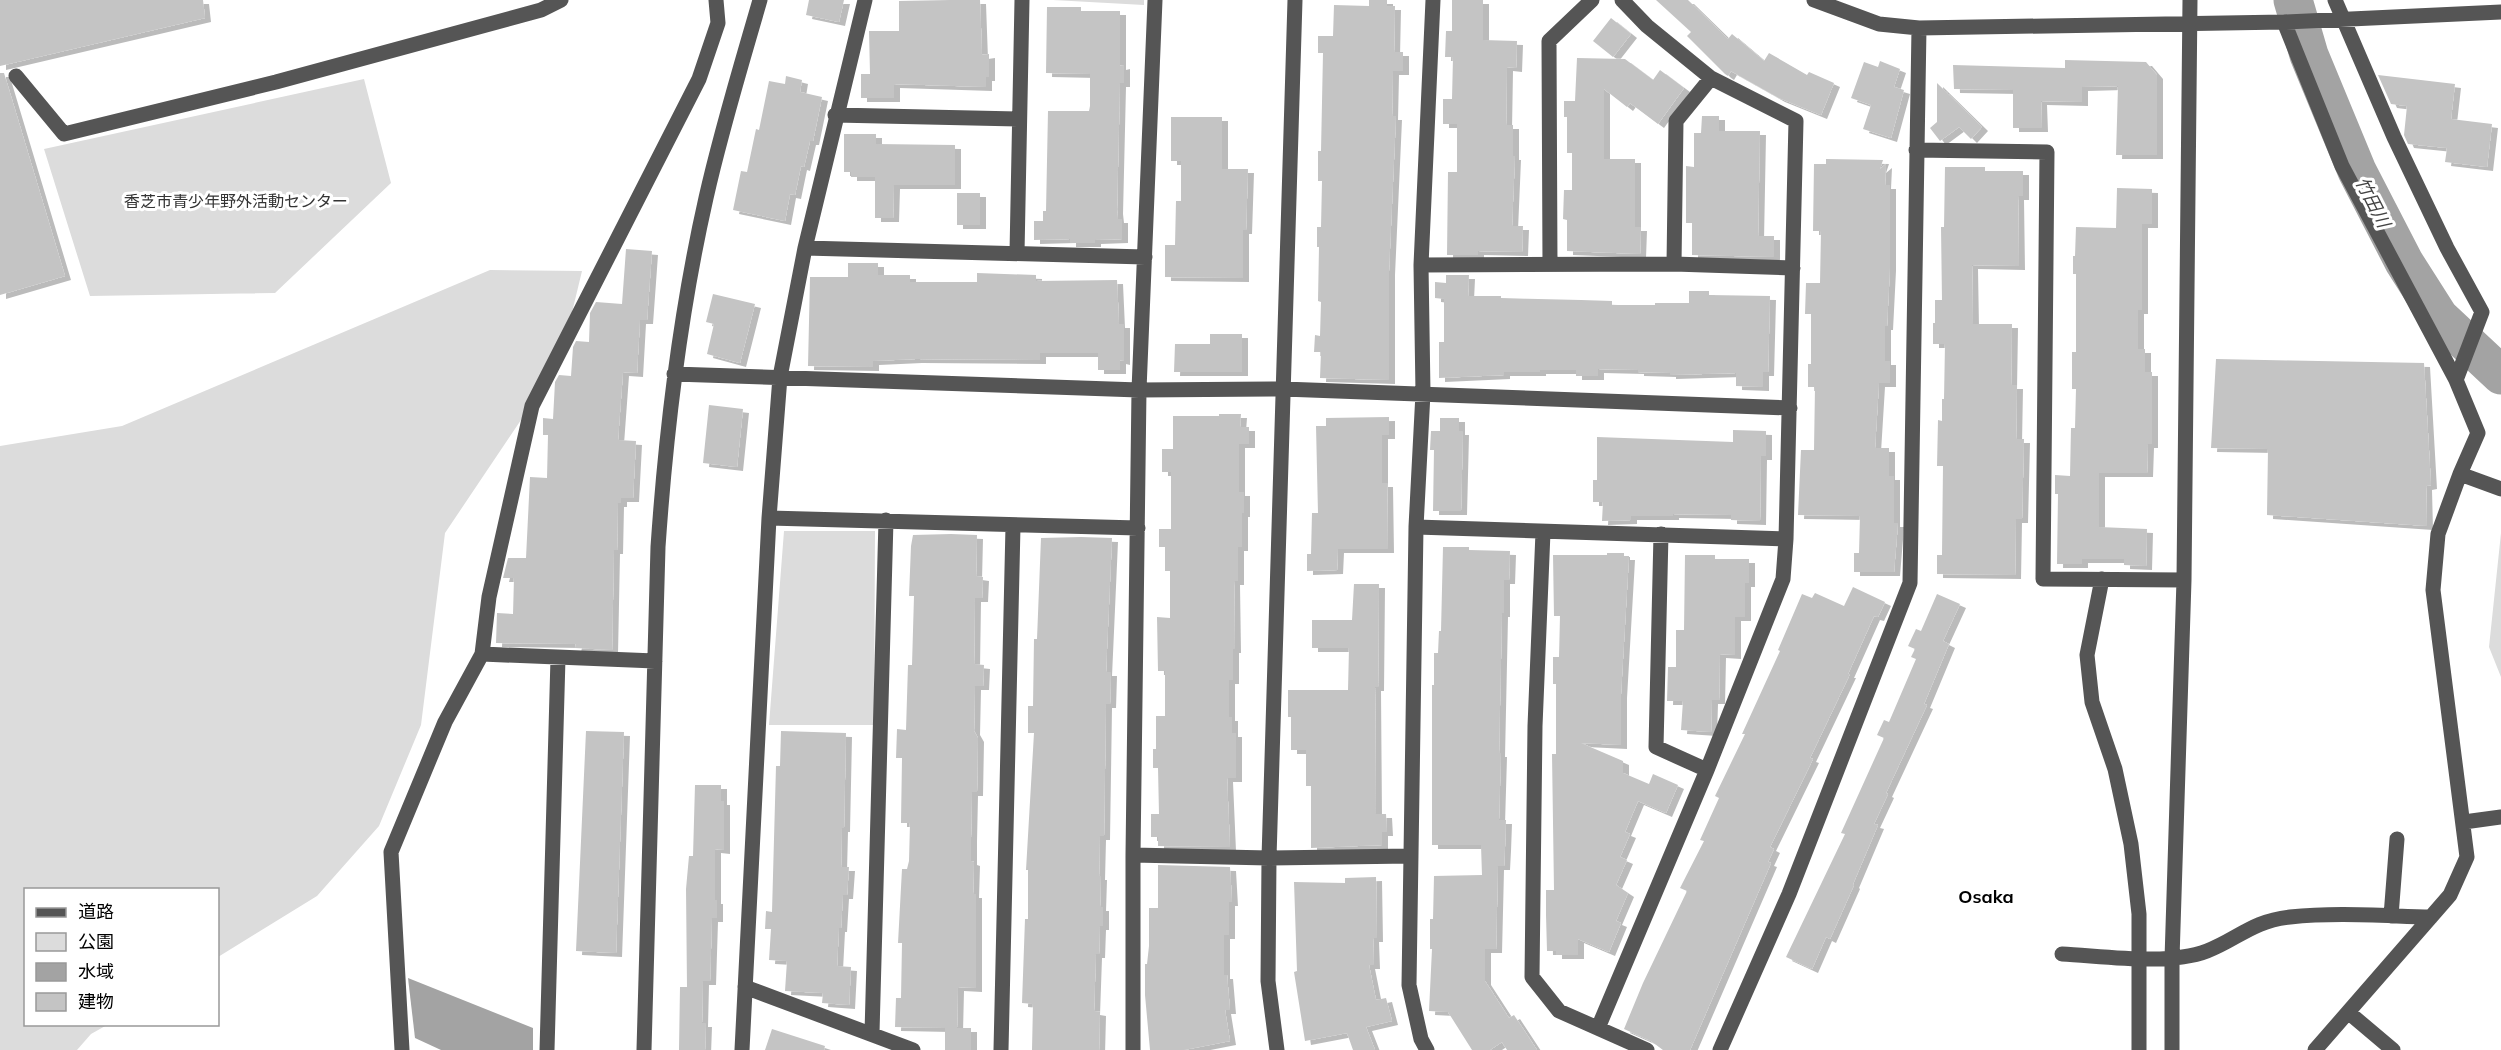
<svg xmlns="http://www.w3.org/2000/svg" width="2501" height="1050" font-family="Mulish,'Noto Sans JP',sans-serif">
  <defs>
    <filter id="shadow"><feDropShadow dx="6" dy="4" stdDeviation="0" flood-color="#0004"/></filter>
  </defs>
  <rect width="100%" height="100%" fill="#fff"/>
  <path fill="#dcdcdc" d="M1053,0H1144V5Z
    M364,79L391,183L275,293L90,296L44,149Z
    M490,270L582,271L560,362L445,533L421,725L379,826L317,896L218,957V890H26V1024L107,1025L91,1034L77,1050H0V446L122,426Z
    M784,531H875L874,725H769Z
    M2501,533V677L2489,647Z"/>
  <path fill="#a3a3a3" d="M408,978L533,1028V1050H441L415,1038Z"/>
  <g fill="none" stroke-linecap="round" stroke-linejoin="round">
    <path stroke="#a3a3a3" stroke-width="39" d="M2293,0L2309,55L2357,171L2404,262L2439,317L2501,375"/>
  </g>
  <path fill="#c4c4c4" filter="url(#shadow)" d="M0,0H203L205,18L0,66Z
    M809,0H844L839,22L806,15Z
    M950,0H980L982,55L989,54V77H986V87L894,84V98H861V74H870L869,31H899V1Z
    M1369,0H1387V6H1395L1394,52H1403V71H1393L1392,116H1396L1389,271V380L1320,378L1321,352H1314L1315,335L1320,336L1321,302L1318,301L1319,247H1317V227H1321L1322,181H1318V151H1321L1323,53H1318V36H1333L1334,5L1369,6Z
    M1452,0H1483V40L1517,41L1516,68L1507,67L1506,125H1513V156H1515L1512,226H1523L1522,252L1478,251V255H1447L1448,172H1457V124H1443V99H1452L1453,57H1445L1446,31H1452Z
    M1656,0H1688L1728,39L1732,34L1764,61L1769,53L1807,75L1809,72L1834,83L1821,115L1779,98L1731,71L1728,76L1725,74L1687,36L1691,32Z
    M1047,7H1081V11H1120V66L1124,65V83H1120L1117,210L1118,219H1122V239L1095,240V243H1070V239L1034,240V221H1043V211H1046L1048,111H1089L1090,106V74L1046,73Z
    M1611,18L1631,34L1613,57L1593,41Z
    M1577,58L1625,59L1653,80L1660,70L1684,88L1658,124L1630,103L1627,107L1604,89V159H1635V227H1641L1640,254L1567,251V220L1563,219L1564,190H1572V153H1567V117H1564V101H1575Z
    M2065,60L2146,62L2157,75V155H2116L2118,86L2082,87V102L2041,101L2042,128H2013V90L1954,89L1953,65L2065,68Z
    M1880,61L1900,69L1894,87L1904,90L1891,138L1863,129L1871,105L1851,98L1864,62L1878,67Z
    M0,73H4L65,276L0,295Z
    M2378,75L2455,84L2451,119L2492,124L2487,167L2445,162L2447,148L2408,144L2404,135L2407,106L2391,104Z
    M786,76L802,80L800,92L822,97L813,141H810L804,167L801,166L795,195L790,194L785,221L733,210L741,171L747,172L756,129L759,130L769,81L785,84Z
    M1937,83L1982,127L1971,139L1959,127L1940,141L1930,128L1937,122Z
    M1702,116H1719V131H1760L1758,236H1774V257L1692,255V223H1686V166L1694,167V133H1701Z
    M1171,117H1222V169H1248L1246,230H1243V278L1165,277V245H1175L1176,201H1181V161H1171Z
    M844,134H876V144L955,145V185H894L893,218H875V177H851V172H844Z
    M1826,159L1883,160L1880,169L1886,164L1885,185H1890V267L1887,326H1885V361H1890V383H1879L1875,448H1889V476H1894V523H1898L1894,572H1854V553H1859L1860,516L1798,515L1801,450H1814L1815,387H1808V364H1811V314H1805L1806,283H1820L1821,231H1813L1814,164H1826Z
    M1945,167H1985V171H2023V196H2018L2019,266L1972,265L1973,324H2012L2011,385H2017L2016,439H2024L2022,519H2016L2015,575L1937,574V555H1942L1943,466H1937L1938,420L1942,421V399H1944L1945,344H1933V323H1935V300H1942L1941,227H1944Z
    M2117,188L2152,189V224H2142V310H2138V349H2145V372H2152V444H2148L2147,473H2099V527L2147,529L2146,566L2124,565V559H2082V564H2057L2058,494H2055V475L2070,476L2071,428H2075L2076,389H2072V352H2076V274H2073V256H2075L2076,227L2116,228Z
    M957,193H980V225H957Z
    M626,249L652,251L647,320H640L637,373L623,372L618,440L636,441L633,498H621V503H618L617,550H614L612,650L575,648L576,644L496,643L497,613L513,614L514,578H503L508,558H526L530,477L547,478L548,435H543V418L553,419L555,382L559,375L571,376L573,347L576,341L589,342L590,313L596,302L622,304Z
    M848,263H878V275H910V282H977V273L1036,275V281L1117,280L1119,324H1124V361L1120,360V370H1098V353H1040V360L916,359L873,361V367L808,366L810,277H848Z
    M1446,275H1469L1468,296H1501V298L1581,300L1612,301V305H1655V303H1689V291H1709V295L1770,296L1768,372H1763V387L1736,386V373L1670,375V373L1638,372V370L1598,369V376H1576V370H1540V372H1504V375L1439,378V342H1444V299L1435,298V282L1446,283Z
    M713,294L755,304L740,363L707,354L714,324L706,322Z
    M1210,334H1242V372H1174L1175,344H1210Z
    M2216,359L2424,363L2431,485L2426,486L2427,526L2267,515L2268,449L2211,448Z
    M709,405L743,409L737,467L703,463Z
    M1219,414H1241L1240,427H1249V444H1239V492H1244V513H1242V547H1238V581H1234L1235,649H1233V680H1229V717H1232V733H1236V778H1227L1230,847L1158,846V837H1151V814H1159L1158,768H1153V749H1156V716H1165V671H1158L1157,617L1170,618V571H1165V547H1159V529H1171V472H1162V449H1173V416H1219Z
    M1389,417V435H1382V483H1387L1388,549H1338L1337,570L1307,571V554H1311L1312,513H1318L1316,426H1326V418Z
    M1440,418H1459V431H1463L1461,511H1433L1434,450H1430L1431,431H1440Z
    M1733,430L1766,431V456H1761L1760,521L1731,520V515L1673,514V516H1631V520L1602,521L1603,502H1593V480H1597V437L1733,442Z
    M951,534L977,535L976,576L983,577L982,598H975L974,664L984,665L983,686H975L974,731L978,738L977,792H972L971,837V861L974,862L973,894H976V988L958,987L957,1028H971V1050H945V1028L895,1027L896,998H901L902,943H898L902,869H907L909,861L910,823H901L902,758H896L897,729L906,730L908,665H912L914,596H909L911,546L913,535Z
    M1081,537L1112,538L1106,672H1111L1110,704H1106L1104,836H1100L1099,876H1101L1100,907H1103V926H1100L1099,954H1096L1094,1011L1100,1012L1099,1050H1032L1033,1004L1022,1003L1025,919H1028V870H1026L1034,733H1028V706H1033L1034,639H1037L1041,538Z
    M1443,547H1469V550L1510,551L1509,580H1504V613H1502L1499,753H1501L1499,820H1506L1505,847L1504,866H1498L1496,949H1485V981L1509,1018L1514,1015L1537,1050H1507L1502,1042L1490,1050H1472L1448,1012L1429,1011L1432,949H1430V919H1433L1434,876L1482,875L1481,845H1432V685H1434V653H1438L1439,631H1441Z
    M1607,553H1624V556H1629L1621,694V745L1581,743L1623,761V773L1649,784L1653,774L1678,785L1666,813L1638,801L1625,832L1630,834L1620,857L1627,860L1616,885L1628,893L1616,921L1621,923L1609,952L1578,939V955H1556V951H1547L1546,915V890H1554L1552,754H1556V684H1553V657H1559L1560,616H1554L1553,555H1607Z
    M1685,555H1715V559H1749V583H1745V617H1735V655L1720,654L1719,700H1712L1711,732L1681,730L1683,701H1667L1668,667H1676V630H1684Z
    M1354,584H1379L1378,687H1375L1376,814H1386L1387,832H1382V845L1311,848V786H1306V750H1291V717H1288V690H1348L1349,648H1312V620H1352Z
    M1853,587L1885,602L1878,617L1874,616L1848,674H1850L1810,758L1813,759L1770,847L1774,849L1768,862L1771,863L1690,1050H1663L1651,1041L1624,1029L1643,983L1687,891L1680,888L1704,841L1700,840L1719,798L1715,796L1745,734H1742L1780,651L1778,650L1802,594L1812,598L1815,593L1844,606Z
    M1937,594L1960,604L1943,641L1949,644L1924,704L1927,705L1886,793L1888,794L1874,824L1878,825L1853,884L1854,885L1830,939L1826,937L1812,969L1786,957L1845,834L1841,833L1884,738L1877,735L1884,720L1889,722L1916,659L1911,657L1915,649L1908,646L1916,629L1921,631Z
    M586,731L624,732L616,953L576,951Z
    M781,731L846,733L844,828H842L841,867H849L847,895H843L841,928H839L837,966L851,967L849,1005L822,1003L823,993L785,991L787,961L769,960L771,929H765L766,911L772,912L776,766H780Z
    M695,785H721V801H724V850L715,849V900H717V918H712L710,981H703L702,1023H706L705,1050H679L680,987H687L686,889L689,856H693Z
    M1158,865L1230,867L1232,902H1229V935H1224V975H1227L1230,1010H1225L1230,1041L1184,1050H1150L1145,995V964H1147L1149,946V908H1158Z
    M1376,877L1377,938H1373L1374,965H1369L1376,1000L1386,998L1392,1021L1366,1027L1375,1050H1353L1347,1033L1305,1041L1294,972L1297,971L1294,882L1345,883V878Z
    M772,1029L825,1046L824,1050H765Z"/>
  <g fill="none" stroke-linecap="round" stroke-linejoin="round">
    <path stroke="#555" stroke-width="15" d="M1814,0L1879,24L1919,28L2284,22L2501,12
      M2335,0L2394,137L2447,248L2482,312L2456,380
      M2284,22L2342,166L2456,380L2478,433L2460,474L2438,534L2433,590L2467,857L2450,895L2315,1050
      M16,76L64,134L276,82L541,10L561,0
      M835,115L1019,119
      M1916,150L2047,152L2043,579L2184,580
      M805,248L1145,257
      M1017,253L1022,0
      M1550,264L1549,41L1592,0
      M1674,264L1676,121L1711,78
      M1421,265L1674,264L1793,268
      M674,374L1139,390L1283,389L1790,408
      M2460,474L2501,489
      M769,518L1138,528
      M1416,527L1786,539
      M1543,532L1535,726L1532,977L1559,1011L1647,1050
      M1661,534L1656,747L1707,770
      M2102,579L2087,655L2092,702L2115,769L2131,844L2139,914V1050
      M482,654L655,661
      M2464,822L2501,817
      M1133,855L1269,858L1410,856
      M2391,916L2397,839
      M2062,954C2103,956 2168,966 2207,951C2238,939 2252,921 2290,917C2337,912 2385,916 2431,917
      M745,987L913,1050
      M2348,1012L2393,1050
      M1598,1028L1707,770L1783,579L1786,539L1796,121L1711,78L1647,26L1622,0
      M872,1033L886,520
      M402,1050L391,852L445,722L482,654L489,597L532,406L699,79L718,23L716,0
      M547,1050L558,658
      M644,1050L658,547C666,430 680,313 706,198C721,131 741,66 760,0
      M742,1050L769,518L780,377L805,248L865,0
      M1001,1050L1013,526
      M1133,1050V855L1139,390L1155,0
      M1277,1050L1268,981L1269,858L1295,0
      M1427,1050L1421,1039L1409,985L1416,527L1423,393L1421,265L1433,0
      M1720,1050L1789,894L1910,583L1919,28
      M2172,1050V959L2184,580L2190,0"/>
  </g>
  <g text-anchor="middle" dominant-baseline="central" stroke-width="6" stroke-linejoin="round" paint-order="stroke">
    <g font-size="16" fill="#333" stroke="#fff">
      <text x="236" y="201">香芝市青少年野外活動センター</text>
    </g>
    <g font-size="18" font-style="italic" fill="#444" stroke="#fff">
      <text transform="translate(2373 202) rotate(63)">竹田川</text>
    </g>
    <g font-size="18" font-weight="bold" fill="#000" stroke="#fff">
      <text x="1986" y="896">Osaka</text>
    </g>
  </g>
  <rect x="24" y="888" width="195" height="138" fill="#ffffff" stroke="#999999" stroke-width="1.5"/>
  <rect x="36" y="908" width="30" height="9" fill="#555555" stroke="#999999" stroke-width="1.5"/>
  <text x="78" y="918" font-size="18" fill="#000000">道路</text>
  <rect x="36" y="933" width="30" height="18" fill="#dcdcdc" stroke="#999999" stroke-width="1.5"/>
  <text x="78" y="948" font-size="18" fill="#000000">公園</text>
  <rect x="36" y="963" width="30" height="18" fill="#a3a3a3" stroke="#999999" stroke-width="1.5"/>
  <text x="78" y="978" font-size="18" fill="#000000">水域</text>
  <rect x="36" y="993" width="30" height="18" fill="#c4c4c4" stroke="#999999" stroke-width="1.5"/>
  <text x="78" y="1008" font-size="18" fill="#000000">建物</text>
</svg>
